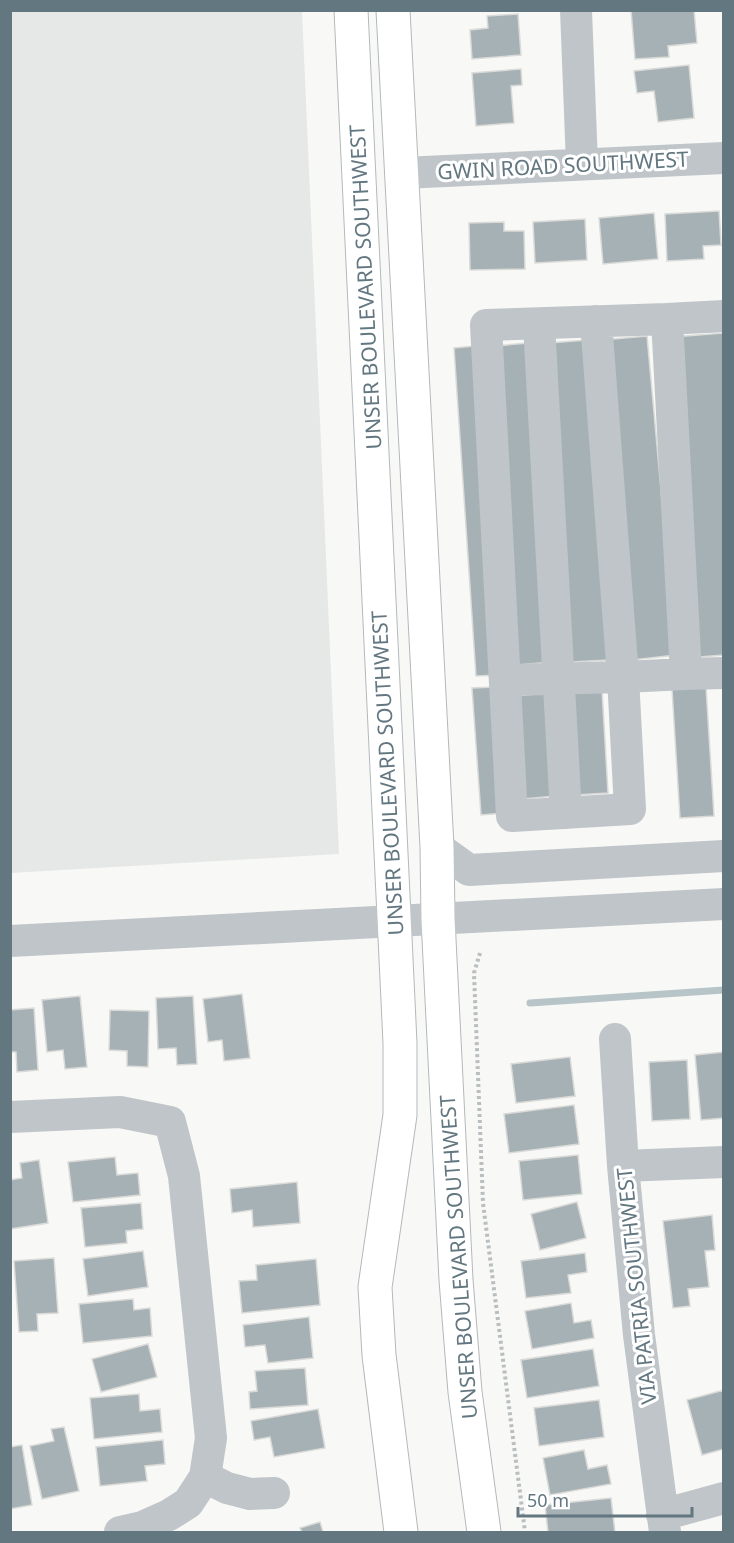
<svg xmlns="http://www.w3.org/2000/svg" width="734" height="1543" font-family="'Noto Sans',sans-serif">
  <rect width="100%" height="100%" fill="#f8f8f6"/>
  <path fill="#e6e8e7" d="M11,10L302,11L339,854L11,873Z"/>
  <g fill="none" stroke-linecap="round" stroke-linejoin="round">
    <path stroke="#b7c5c8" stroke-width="7" d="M530,1003L724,990"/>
  </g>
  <path fill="#a6b1b5" stroke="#dadad8" stroke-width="1.5" d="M631,10H694L697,43L668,46L669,57L635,59Z
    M518,14L521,55L472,59L470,30L488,28L487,16Z
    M689,65L694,118L658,122L654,91L637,93L634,71Z
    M521,69L522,85L511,86L514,123L476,126L472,73Z
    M719,211L721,245L703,246L704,259L667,261L665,214Z
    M654,213L658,259L603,264L599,218Z
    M585,219L587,260L535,263L533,222Z
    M504,222V231H524L525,269L470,270L469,223Z
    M724,333V655L699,657L673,337Z
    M647,336L676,655L632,660L603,340Z
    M587,340L609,660L571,662L549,343Z
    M528,343L551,662L518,665L495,346Z
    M475,346L498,675L476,676L454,348Z
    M494,687L504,813L481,815L472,688Z
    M706,687L714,816L680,818L672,689Z
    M602,690L608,793L575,795L569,692Z
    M548,693L555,796L523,799L515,696Z
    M242,994L250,1058L224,1061L222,1040L208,1042L203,999Z
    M80,996L87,1067L65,1069L63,1050L47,1052L42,1000Z
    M193,996L197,1064L177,1065L176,1048L158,1049L156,998Z
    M34,1008L38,1070L17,1072L16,1052H10V1010Z
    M110,1010L149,1011L148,1067L127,1066V1051L109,1050Z
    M724,1052V1118L701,1120L695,1055Z
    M570,1057L575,1096L516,1103L511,1064Z
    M687,1060L690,1119L652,1121L649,1062Z
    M574,1105L579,1144L509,1153L504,1114Z
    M578,1155L582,1194L523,1200L519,1161Z
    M115,1157L117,1175L138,1173L140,1195L73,1202L68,1162Z
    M39,1160L48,1223L10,1229V1180L22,1178L20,1163Z
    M297,1182L300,1223L253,1227L252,1210L232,1213L230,1189Z
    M577,1202L586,1238L540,1250L531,1214Z
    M141,1203L143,1229L126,1231L127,1243L85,1247L81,1208Z
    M712,1215L715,1250L705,1251L709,1287L688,1289L690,1306L673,1308L663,1221Z
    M143,1251L148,1287L88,1296L83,1259Z
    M585,1253L587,1272L568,1275L571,1293L526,1298L521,1261Z
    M54,1258L58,1313L37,1314L38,1331L19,1332L14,1261Z
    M316,1259L320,1305L242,1313L239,1281L257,1280L256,1265Z
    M133,1299L134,1310L150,1308L152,1336L83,1343L79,1304Z
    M571,1303L574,1323L591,1320L594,1338L532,1349L525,1311Z
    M309,1317L313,1358L268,1363L265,1345L245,1347L243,1325Z
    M148,1344L157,1377L101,1392L92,1359Z
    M593,1349L599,1386L527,1398L521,1360Z
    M305,1368L308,1405L250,1409L249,1392L257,1391L255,1371Z
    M724,1390V1449L702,1455L687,1400Z
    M139,1394L140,1411L160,1409L162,1432L94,1439L90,1398Z
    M599,1400L604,1437L539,1446L534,1408Z
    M318,1409L325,1448L274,1457L270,1437L254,1440L251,1421Z
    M64,1427L79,1491L42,1499L30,1446L54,1441L51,1429Z
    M163,1440L165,1464L145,1466L147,1481L100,1486L96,1447Z
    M22,1445L32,1505L10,1509V1447Z
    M584,1450L588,1469L607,1465L611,1484L550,1495L543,1458Z
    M611,1498L615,1532H548L545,1505Z
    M320,1522L323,1532H302L300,1528Z"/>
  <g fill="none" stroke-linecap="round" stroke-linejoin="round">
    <defs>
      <path id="major" d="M351,10L400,1043V1115L375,1287L379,1355L401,1532
        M393,10L437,847L438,919L456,1280L465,1392L484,1532"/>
    </defs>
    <use href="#major" stroke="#b3b9bc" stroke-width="35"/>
    <path stroke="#b9bec0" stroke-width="4" stroke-dasharray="3 3" stroke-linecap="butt" d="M480,953L474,973L483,1203L525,1532"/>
    <path stroke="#bfc5c8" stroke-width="32" d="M576,10L582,164
      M403,173L724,158
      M724,316L667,319L686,674L724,673
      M667,319L486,325L512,816L630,809L623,677L686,674
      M539,324L566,813
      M505,680L623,677L596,321
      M437,847L469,870L724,856
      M10,941L724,904
      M615,1039L623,1166L639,1335L665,1532
      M10,1117L120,1112L170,1122L184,1176L211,1438L205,1477L188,1503L169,1515L142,1527L120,1532
      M623,1166L724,1162
      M205,1477L227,1488L250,1494L274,1493
      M662,1515L724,1498"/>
    <use href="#major" stroke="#fff" stroke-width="33"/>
  </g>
  <g text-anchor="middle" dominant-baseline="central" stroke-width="6" stroke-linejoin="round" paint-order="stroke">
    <g font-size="21" fill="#637781" stroke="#fff">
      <text transform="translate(563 165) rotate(-3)">GWIN ROAD SOUTHWEST</text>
      <text transform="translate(365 287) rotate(-93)">UNSER BOULEVARD SOUTHWEST</text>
      <text transform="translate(387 773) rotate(-93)">UNSER BOULEVARD SOUTHWEST</text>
      <text transform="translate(458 1257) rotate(-94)">UNSER BOULEVARD SOUTHWEST</text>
      <text transform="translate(636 1286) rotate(-96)">VIA PATRIA SOUTHWEST</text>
    </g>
  </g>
  <rect width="734" height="1543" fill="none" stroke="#637781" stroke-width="24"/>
  <path d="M518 1507v9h174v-9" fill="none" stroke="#637781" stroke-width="3"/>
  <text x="527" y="1507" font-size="18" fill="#637781" stroke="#ffffff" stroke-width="4.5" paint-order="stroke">50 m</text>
</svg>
